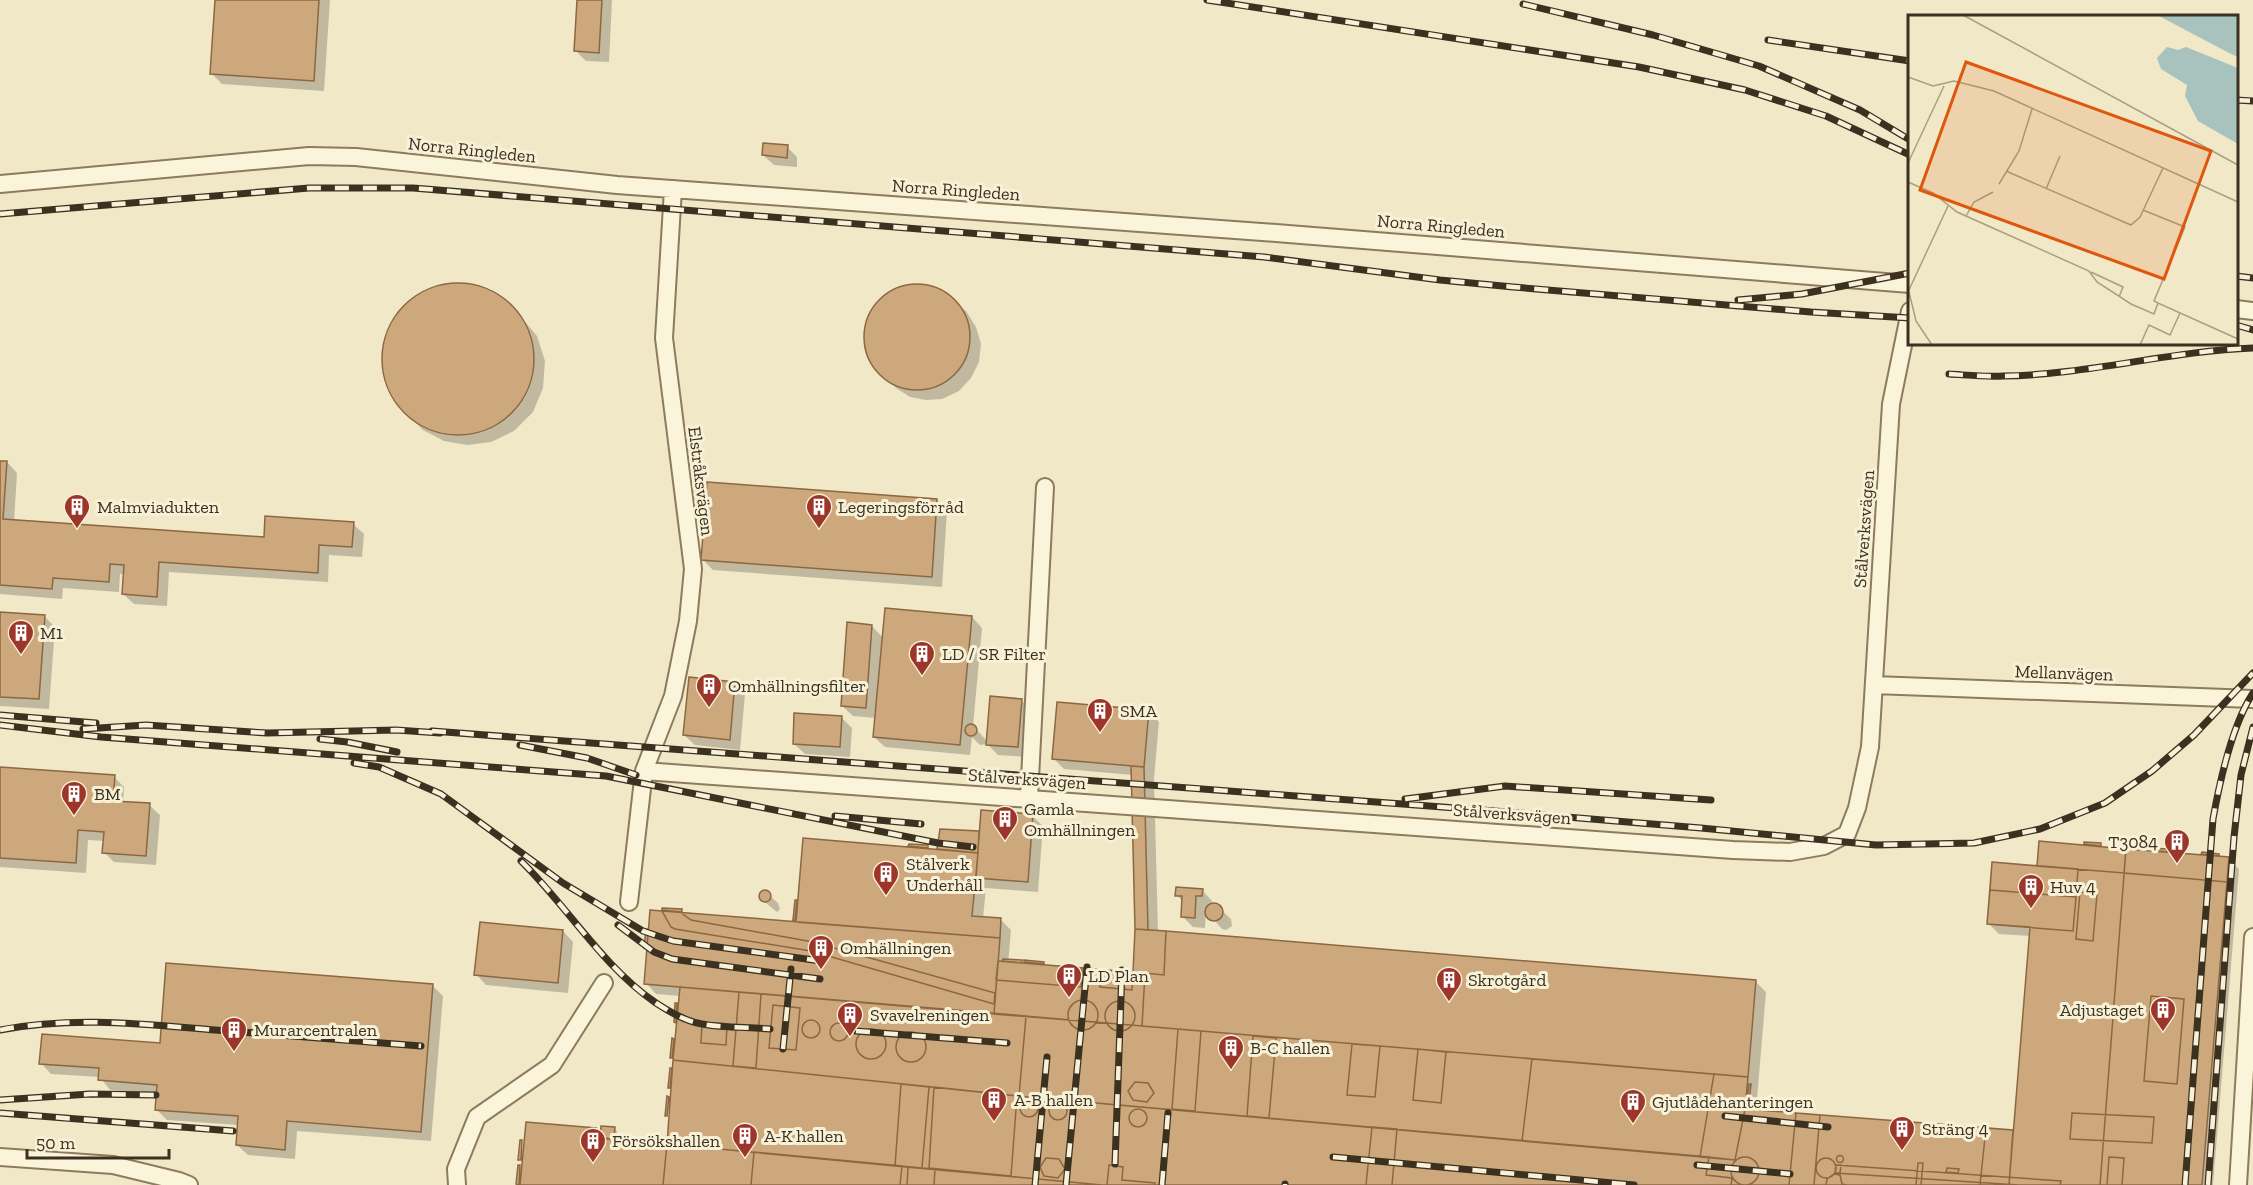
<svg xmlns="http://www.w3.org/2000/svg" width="2253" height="1185" font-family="'Zilla Slab',serif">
  <rect width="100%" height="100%" fill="#f0e8c7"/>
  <path fill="#0003" d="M216,0H330L324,91L222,84L211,73Z
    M578,0H612L609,62L586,61L575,50Z
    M787,147L797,157V167L774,165L763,155Z
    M463,283L488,289L510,304L537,336L545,361L543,388L533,412L514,431L491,442L467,445L444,441L423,430L412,419L396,401L386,380L383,357L387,333L398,312L415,296L437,286Z
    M922,285L940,290L966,311L976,327L981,344L979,362L971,378L959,391L942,399L926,400L910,397L896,388L874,365L867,350L865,334L869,318L877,304L889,293L904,286Z
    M0,462H7L17,473L14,522L265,539L353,524L364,534L362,557L329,555L328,582L169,572L167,606L134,604L123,594L125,574H120L119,592L63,588L62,599L0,594Z
    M937,500L947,511L942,587L713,570L703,560Z
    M0,613L44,616L55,627L49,709L0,706Z
    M972,617L982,628L973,726L988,742L1021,700L1032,711L1028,757L998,755L987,744L980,745L972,737L970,755L885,747L874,737L876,718L853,716L842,706L872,626L883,638Z
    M734,683L745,694L740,750L695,745L684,735Z
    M1148,711L1159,722L1154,779L1158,932L1755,981L1766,992L1756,1111L2014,1132L2031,936L1999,934L1988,923L2038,867L2229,859L2239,869L2213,1185H522L595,1129L601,1135L614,1128L617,1131L616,1141L668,1145L681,996L656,994L646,983L798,923L939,851L941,830L981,833L1032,816L1043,826L1038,892L986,888L983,918L1001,920L1011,930L1008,964L1134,974L1137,929L1133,775L1064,769L1053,758Z
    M841,717L852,728L850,757L805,754L794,744Z
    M0,769L114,777L124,787L123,803L149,805L160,815L156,865L114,862L104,852L105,841L88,840L86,873L0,867Z
    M1202,890L1212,901V905H1216L1231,919L1232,926L1226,930L1222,929L1206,911L1205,928L1193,927L1183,917V902L1177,895Z
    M764,891L778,903L780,909L777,912L760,898V894Z
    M563,931L573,942L568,993L486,985L476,974Z
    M432,985L443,996L431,1141L297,1131L295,1159L248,1155L237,1145L239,1125L167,1120L156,1109L158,1094L110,1090L100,1077L51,1074L41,1063L161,1045Z"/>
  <path fill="#cea87d" stroke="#8c6741" stroke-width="1.5" d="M215,0H319L314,81L210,74Z
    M577,0H602L599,53L574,51Z
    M763,143L788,145L787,158L762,155Z
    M382 359a76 76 0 1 1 152 0a76 76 0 1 1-152 0Z
    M864 337a53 53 0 1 1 106 0a53 53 0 1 1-106 0Z
    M0,461H7L3,519L264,537L265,516L354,522L352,547L319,545L318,573L159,562L157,597L122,594L124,565L110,564L109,582L53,578L52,589L0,585Z
    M707,482L937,499L932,577L701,560Z
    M885,608L972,616L960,745L873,737Z
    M0,612L45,615L39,699L0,697Z
    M847,622L872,625L866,708L841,706Z
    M689,677L735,682L730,740L683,735Z
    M990,696L1022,699L1018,747L986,745Z
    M1057,702L1149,710L1144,767L1052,759Z
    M794,713L842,716L840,747L793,744Z
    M965 730a6 6 0 1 1 12 0a6 6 0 1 1-12 0Z
    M1131,766L1144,767L1148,930L1135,929Z
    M0,767L115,775L113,801L150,803L146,856L102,853L104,832L78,830L76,863L0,858Z
    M981,810L1033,814L1028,882L976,878Z
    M940,829L979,831L978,853L937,849Z
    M803,838L978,853L972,916L1001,918L1000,938L796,922Z
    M2039,841L2126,849L2100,1185H2009L2030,927L1987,924L1992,862L2037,866Z
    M2039,841L2126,849L2124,873L2037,866Z
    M2084,842L2101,843V846L2084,844Z
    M909,844L928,845V848L908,846Z
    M2150,848L2167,849V852L2150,850Z
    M2126,849L2229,857L2202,1185H2100Z
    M2126,849L2229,857L2227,882L2124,873Z
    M2202,852L2219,854V856L2201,854Z
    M1992,862L2078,869L2076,897L1990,890Z
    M1176,887L1203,889L1202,896H1196L1195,918L1181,917L1182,896H1175Z
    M759 896a6 6 0 1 1 12 0a6 6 0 1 1-12 0Z
    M1990,890L2076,897L2073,931L1987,924Z
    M2080,892L2097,894L2093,941L2076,939Z
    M795,900H797L795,920H793Z
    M1205 912a9 9 0 1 1 18 0a9 9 0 1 1-18 0Z
    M662,908L682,909V912L662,910Z
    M650,910L1000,938L994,1014L644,984Z
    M662,911L680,912L691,920L813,942L995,993L994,1004L811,951L675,929L671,927Z
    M480,922L563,930L558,983L474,975Z
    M646,929H648L647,949L644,948Z
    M1135,929L1166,931L1164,975L1133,972Z
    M1166,931L1756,980L1748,1077L1142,1026L1145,973L1164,975Z
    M1003,959L1022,960V963L1002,961Z
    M1024,960L1044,962V964L1024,962Z
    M998,961L1145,973L1142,1026L994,1014Z
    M998,961L1082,968L1081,987L996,980Z
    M166,963L433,984L421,1132L287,1121L285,1150L236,1145L238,1116L155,1110L157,1085L98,1080L99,1068L39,1064L42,1034L160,1043Z
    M1101,970L1133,972L1132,990L1100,987Z
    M680,987L1748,1077L1745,1109L1735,1160L1017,1096L673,1060Z
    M680,987L1026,1016L1019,1096L673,1060Z
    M739,992L761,994L756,1068L733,1066Z
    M2151,996L2184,999L2177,1084L2144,1081Z
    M1068 1015a15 15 0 1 1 30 0a15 15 0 1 1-30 0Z
    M1105 1016a15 15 0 1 1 30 0a15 15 0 1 1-30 0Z
    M675,1003H677L676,1023L674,1022Z
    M773,1005L800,1008L796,1050L769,1048Z
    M802 1029a9 9 0 1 1 18 0a9 9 0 1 1-18 0Z
    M830 1032a9 9 0 1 1 18 0a9 9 0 1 1-18 0Z
    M702,1024L727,1026L726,1045L701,1043Z
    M1178,1029L1201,1031L1195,1111L1172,1109Z
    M856 1044a15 15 0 1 1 30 0a15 15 0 1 1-30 0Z
    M896 1047a15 15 0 1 1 30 0a15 15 0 1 1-30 0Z
    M1253,1036L1276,1038L1269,1118L1247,1116Z
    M672,1038L674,1039L672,1058H670Z
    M1352,1044L1380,1046L1375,1097L1347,1095Z
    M1418,1049L1446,1052L1441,1103L1413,1100Z
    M1532,1059L1748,1077L1745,1109L1735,1160L1522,1141Z
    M673,1060L1017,1096L1709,1157L1706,1175L1732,1178L1731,1185H1102L667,1144Z
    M670,1068H672L670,1088H668Z
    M1714,1074L1748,1077L1745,1109L1735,1160L1700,1157Z
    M1135,1082L1148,1083L1154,1093L1147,1102L1133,1100L1128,1091Z
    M901,1084L929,1087L922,1168L895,1166Z
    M1749,1084H1751L1749,1102H1747Z
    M934,1087L1017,1096L1011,1176L929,1168Z
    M667,1096L669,1097L667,1116H665Z
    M1020 1108a9 9 0 1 1 18 0a9 9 0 1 1-18 0Z
    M1049 1111a9 9 0 1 1 18 0a9 9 0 1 1-18 0Z
    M1759,1105L1776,1106L1775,1108L1758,1107Z
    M1745,1109L1796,1113L1789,1185H1731L1732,1178L1706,1175L1709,1157L1735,1160Z
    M1129 1118a9 9 0 1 1 18 0a9 9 0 1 1-18 0Z
    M1796,1113L2013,1130L2009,1185H1789Z
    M1796,1113L1820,1115L1814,1185H1789Z
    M2072,1113L2154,1117L2152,1143L2070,1139Z
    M526,1122L596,1128V1138L667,1144L663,1185H520Z
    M601,1126L615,1127L614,1139L600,1138Z
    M1372,1127L1397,1129L1392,1185H1366Z
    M1986,1128L2013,1130L2009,1185H1980Z
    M520,1140H522L521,1160H518Z
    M667,1144L895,1166L1102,1185H663Z
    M754,1152L902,1166L900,1185H751Z
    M1836.5 1159a3.5 3.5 0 1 1 7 0a3.5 3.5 0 1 1-7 0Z
    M1731 1171a14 14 0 1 1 28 0a14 14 0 1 1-28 0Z
    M2109,1157L2124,1158L2122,1185H2107Z
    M1816 1168a10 10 0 1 1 20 0a10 10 0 1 1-20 0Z
    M1046,1158L1059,1159L1065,1169L1058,1178L1044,1176L1040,1167Z
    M1918,1163H1923L1921,1185H1916Z
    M518,1165H520L519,1185L516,1184Z
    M1109,1165L1123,1167L1122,1180L1155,1183V1185H1107Z
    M1836,1165L2061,1181L2060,1185H2019L1835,1173Z
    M1836,1165H1841L1840,1173H1835Z
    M908,1167L935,1169L934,1185H907Z
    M1947,1168L1959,1169L1958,1173L1946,1172Z
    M1834,1174L1840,1175L1842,1184L1847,1185H1826L1827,1179Z"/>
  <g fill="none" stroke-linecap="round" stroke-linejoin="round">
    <defs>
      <path id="minor" d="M0,184L309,156L356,157L617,185L1276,233L1910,284
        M2236,309L2253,311
        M1874,685L2253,699
        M644,771L1733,850L1790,852L1824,846L1847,834L1857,808L1870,747L1891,404L1910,311
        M1029,798L1045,487
        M629,902L644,771L673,696L688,621L693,569L664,338L673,189
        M0,1157L113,1165L179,1181L189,1185
        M457,1185L456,1169L477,1117L552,1065L604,983
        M2238,1185L2253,937"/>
    </defs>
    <use href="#minor" stroke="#8c7b5c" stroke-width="20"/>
    <use href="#minor" stroke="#faf4db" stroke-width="16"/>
    <defs>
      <path id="rail" d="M1207,0L1639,67L1745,90L1826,116L1910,155
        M1523,4L1653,35L1759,66L1860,110L1910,140
        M1768,40L1910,61
        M2236,100L2253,101
        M0,214L309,188H413L1264,257L1440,280L1513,287L1811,312L1910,318
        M2236,276L2253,278
        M1738,300L1802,294L1910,273
        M2236,325L2253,330
        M1949,374C1967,375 1985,377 2003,376C2087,375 2169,351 2253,348
        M0,715L96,723
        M0,725L101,737L606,776L938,843L973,847
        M83,729L146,725L267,733L396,730L440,733
        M432,731L1482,810L1701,828L1876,845L1974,843L2040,829L2105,803L2152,771L2194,735L2253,673
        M320,739L347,742L397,752
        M520,745L587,758L636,775
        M354,763L379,767L441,794L563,883L643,931L673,941L821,961
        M1405,799L1505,786L1711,800
        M835,816L921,824
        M521,861C568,907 601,965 656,1003C670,1012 685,1021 702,1024C724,1028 748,1027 770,1029
        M618,925L654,952L672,959L820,979
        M0,1030C73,1016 142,1024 215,1030C284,1035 353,1041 421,1046
        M856,1031L1007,1043
        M783,1049L791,969
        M0,1100L90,1094L156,1095
        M0,1113L233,1131
        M1725,1116L1828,1127
        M1333,1157L1634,1185
        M1115,1164L1122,970
        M1697,1165L1790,1174
        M1035,1185L1047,1057
        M1066,1185L1087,967
        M1162,1185L1168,1113
        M1285,1185V1184
        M2185,1185L2213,819C2220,780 2232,725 2253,693
        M2208,1185L2234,837L2241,775L2253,727"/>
    </defs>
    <use href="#rail" stroke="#3c3120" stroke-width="7"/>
    <use href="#rail" stroke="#f7f1d7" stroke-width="4.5" stroke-dasharray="14" stroke-linecap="butt"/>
  </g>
  <defs>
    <symbol id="building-pin" viewBox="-11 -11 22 30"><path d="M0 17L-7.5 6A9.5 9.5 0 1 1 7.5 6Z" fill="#9c362a" stroke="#f7f1d7"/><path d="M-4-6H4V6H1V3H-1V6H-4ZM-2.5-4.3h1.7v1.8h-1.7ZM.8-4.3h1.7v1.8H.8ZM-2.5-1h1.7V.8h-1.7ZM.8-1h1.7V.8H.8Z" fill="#fff"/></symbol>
  </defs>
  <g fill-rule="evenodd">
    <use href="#building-pin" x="62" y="492" width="30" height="40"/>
    <use href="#building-pin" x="804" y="492" width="30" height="40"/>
    <use href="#building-pin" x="6" y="618" width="30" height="40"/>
    <use href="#building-pin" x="907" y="639" width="30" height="40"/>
    <use href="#building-pin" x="694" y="671" width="30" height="40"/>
    <use href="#building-pin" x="1085" y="696" width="30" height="40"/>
    <use href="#building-pin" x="59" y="779" width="30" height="40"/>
    <use href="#building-pin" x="990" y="804" width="30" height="40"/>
    <use href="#building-pin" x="2162" y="827" width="30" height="40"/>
    <use href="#building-pin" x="871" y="859" width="30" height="40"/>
    <use href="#building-pin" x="2016" y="872" width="30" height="40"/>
    <use href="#building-pin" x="806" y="933" width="30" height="40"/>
    <use href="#building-pin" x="1054" y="961" width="30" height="40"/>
    <use href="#building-pin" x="1434" y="965" width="30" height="40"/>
    <use href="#building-pin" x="2148" y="995" width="30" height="40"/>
    <use href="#building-pin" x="835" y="1000" width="30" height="40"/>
    <use href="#building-pin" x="219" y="1015" width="30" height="40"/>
    <use href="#building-pin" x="1216" y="1033" width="30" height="40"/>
    <use href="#building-pin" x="979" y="1085" width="30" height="40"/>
    <use href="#building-pin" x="1618" y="1087" width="30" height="40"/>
    <use href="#building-pin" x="1887" y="1114" width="30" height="40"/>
    <use href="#building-pin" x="730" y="1121" width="30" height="40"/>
    <use href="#building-pin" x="578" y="1126" width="30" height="40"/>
  </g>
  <g text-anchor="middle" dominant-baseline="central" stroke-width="6" stroke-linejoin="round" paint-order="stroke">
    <g font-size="18" fill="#3c3120" stroke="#f7f1d7">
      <text transform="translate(472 150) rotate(6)">Norra Ringleden</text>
      <text transform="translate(956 190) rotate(4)">Norra Ringleden</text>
      <text transform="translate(1441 226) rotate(5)">Norra Ringleden</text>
      <text transform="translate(701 481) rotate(83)">Elstråksvägen</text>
      <text transform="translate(1864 529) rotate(-86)">Stålverksvägen</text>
      <text transform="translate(2064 673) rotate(2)">Mellanvägen</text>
      <text transform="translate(1027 779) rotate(4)">Stålverksvägen</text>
      <text transform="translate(1512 814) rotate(4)">Stålverksvägen</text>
    </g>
    <g font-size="18" fill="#3c3120" stroke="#f7f1d7" text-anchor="start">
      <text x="97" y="507">Malmviadukten</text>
      <text x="838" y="507">Legeringsförråd</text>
      <text x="40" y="633">M1</text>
      <text x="942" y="654">LD / SR Filter</text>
      <text x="728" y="686">Omhällningsfilter</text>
      <text x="1120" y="711">SMA</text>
      <text x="94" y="794">BM</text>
      <text x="1024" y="809">Gamla<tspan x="1024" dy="21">Omhällningen</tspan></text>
      <text x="2158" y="842" text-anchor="end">T3084</text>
      <text x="906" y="864">Stålverk<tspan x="906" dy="21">Underhåll</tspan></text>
      <text x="2050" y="887">Huv 4</text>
      <text x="840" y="948">Omhällningen</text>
      <text x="1088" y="976">LD Plan</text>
      <text x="1468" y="980">Skrotgård</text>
      <text x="2144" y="1010" text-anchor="end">Adjustaget</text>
      <text x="870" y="1015">Svavelreningen</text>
      <text x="254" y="1030">Murarcentralen</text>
      <text x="1250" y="1048">B-C hallen</text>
      <text x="1014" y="1100">A-B hallen</text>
      <text x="1652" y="1102">Gjutlådehanteringen</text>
      <text x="1922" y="1129">Sträng 4</text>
      <text x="764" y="1136">A-K hallen</text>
      <text x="612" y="1141">Försökshallen</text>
    </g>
  </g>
  <g transform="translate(1908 15)">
    <rect width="330" height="330" fill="#f0e8c7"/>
    <path d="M249,0H330V42L323,39ZM259,32L270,35L278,32L330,53V129L290,106L277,81L279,70L253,54L249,43Z" fill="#a8c3be"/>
    <path fill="none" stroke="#a89f84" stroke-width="1.5" d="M55,0L330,150M0,62L25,71L46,66L86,76L330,187M0,148L36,71M98,156L223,210L232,202L255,153M0,167L25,178L49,197L181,256L189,267L223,289L246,299L250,288L330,324M91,169L111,136L124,94M138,174L152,141M235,195L277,212L246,286L250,288M58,201L66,187L85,177M183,257L215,272L211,282M0,277L40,191M1,277L8,306L24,330M232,330L241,310L262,320L272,298"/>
    <path fill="#df570d" fill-opacity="0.15" stroke="#df570d" stroke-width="3" d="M58,47L303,136L256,264L12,175Z"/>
    <rect width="330" height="330" fill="none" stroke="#3c3120" stroke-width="3"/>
  </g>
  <path d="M27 1149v9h142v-9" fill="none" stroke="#3c3120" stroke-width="3"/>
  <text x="36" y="1149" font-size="18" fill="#3c3120" stroke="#f7f1d7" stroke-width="4.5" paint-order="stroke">50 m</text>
</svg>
